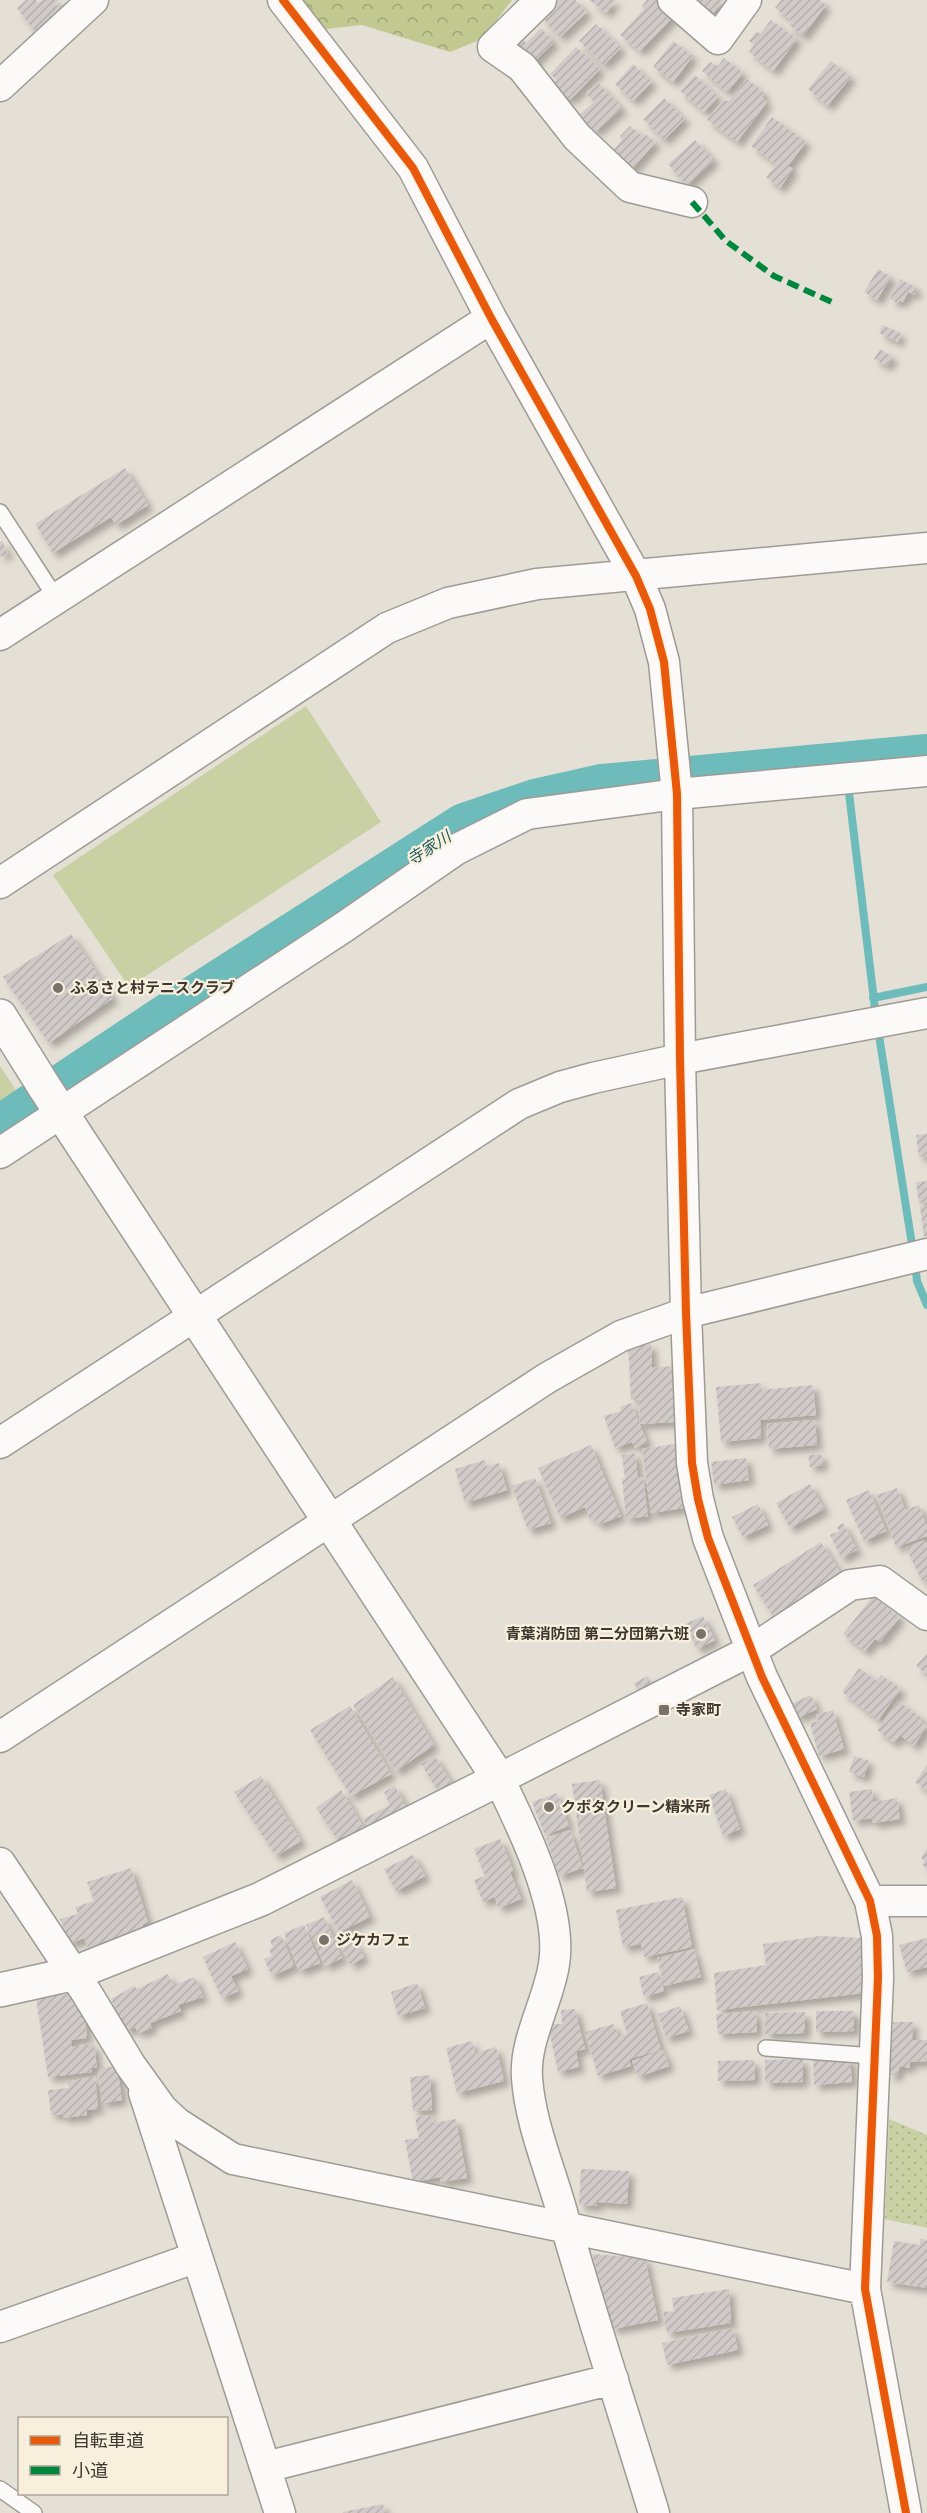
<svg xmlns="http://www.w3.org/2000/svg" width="927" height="2513" font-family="'DM Sans','Noto Sans JP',sans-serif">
  <defs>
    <pattern id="forest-crowns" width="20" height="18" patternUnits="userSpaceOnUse" patternTransform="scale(1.5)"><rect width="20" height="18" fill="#c1c990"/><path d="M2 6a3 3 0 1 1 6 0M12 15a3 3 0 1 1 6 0" fill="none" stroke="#9ea476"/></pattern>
    <pattern id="park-dots" width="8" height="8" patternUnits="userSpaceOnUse" patternTransform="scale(1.5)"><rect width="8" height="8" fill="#c9d0a3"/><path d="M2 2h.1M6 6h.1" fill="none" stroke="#aeb38d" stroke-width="1.8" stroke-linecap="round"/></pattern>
    <pattern id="building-hatch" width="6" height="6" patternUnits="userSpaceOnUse" patternTransform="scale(1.5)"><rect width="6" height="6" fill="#d0cbc9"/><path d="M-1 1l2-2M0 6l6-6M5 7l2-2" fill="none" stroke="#b4afad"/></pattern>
    <filter id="shadow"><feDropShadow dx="5.5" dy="5.5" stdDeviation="3" flood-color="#0004"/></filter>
  </defs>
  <rect width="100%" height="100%" fill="#e5e0d6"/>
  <path fill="#c9d0a3" d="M306,706L381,822L129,987L53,875Z
    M0,1066L17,1092L0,1103Z"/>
  <path fill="url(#forest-crowns)" d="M294,0H512L482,39L450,52L362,25L318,30Z"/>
  <path fill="url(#park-dots)" d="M889,2119L927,2135V2228L885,2219Z"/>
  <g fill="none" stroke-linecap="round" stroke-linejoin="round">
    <path stroke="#6dbbbb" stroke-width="8" d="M848,785L876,1017
      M873,998L927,987
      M878,1029L913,1251
      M915,1263L917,1281L927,1305"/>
    <path stroke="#6dbbbb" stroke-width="44" d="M0,1127L189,1001L464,825L535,801L602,786L927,756"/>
  </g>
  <path fill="url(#building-hatch)" filter="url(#shadow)" d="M26,0H36L38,3L42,0H59L55,3L61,10L37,34L17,8Z
    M559,0H575L587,12L560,37L541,16Z
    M589,0H616L606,13Z
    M647,0H656L673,17L640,51L620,35L644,9L642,6Z
    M689,0H723L711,16Z
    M781,0H820L826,5L803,36L789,25L792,21L775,8Z
    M771,20L797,39L773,71L749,52L754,45L749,41L757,31L760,34Z
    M596,24L621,48L604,65L579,41Z
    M541,28L554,42L530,66L512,48L522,39L526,43Z
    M673,41L693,56L673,82L653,67Z
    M576,47L600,69L570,100L566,96L562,101L549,88L557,80L550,74Z
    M724,58L743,73L727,92L702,71L710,62L718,66Z
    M831,61L851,77L827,106L808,89Z
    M633,64L652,82L633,101L615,84Z
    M695,75L718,97L704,112L680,91Z
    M747,79L764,93L762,97L767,102L737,142L707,120L723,100L729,101Z
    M598,83L622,108L595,132L580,114L594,102L586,93Z
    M664,98L685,119L664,140L643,119Z
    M772,117L806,142L788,166L793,169L780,188L766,177L776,164L751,146Z
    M630,126L643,137L645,134L656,142L630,171L610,154L622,140L620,136Z
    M695,140L714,160L687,185L668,164Z
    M878,269L891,277L877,300L864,292Z
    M900,279L917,288L914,295L908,292L903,302L899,300L897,303L890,299Z
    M883,325L901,334L898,342L879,333Z
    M880,349L893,357L887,366L874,359Z
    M125,468L148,505L116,525L111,517L53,553L35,524Z
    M2,541L8,553L0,557V542Z
    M71,934L113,998L49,1043L3,977Z
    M927,1134V1156L919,1157L916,1135Z
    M927,1181V1202L919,1203L916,1182Z
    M920,1207H927V1236H924Z
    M651,1344L652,1368L672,1366L675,1422L640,1424L639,1399L631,1400L628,1345Z
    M761,1383V1390L813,1385L816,1415L760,1420L761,1438L721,1442L716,1387Z
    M631,1403L647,1442L635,1448L632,1442L615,1448L604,1416L621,1411L620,1407Z
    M815,1420L817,1445L769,1449L767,1424Z
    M675,1444L684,1508L651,1513L642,1449Z
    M591,1445L621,1516L598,1525L595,1518L590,1519L585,1507L560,1518L538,1468Z
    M635,1453L638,1478L643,1477L648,1516L626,1519L622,1479H625L622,1455Z
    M821,1454L823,1465L810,1467L808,1455Z
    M746,1458L749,1480L714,1485L711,1462Z
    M485,1460L487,1467L499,1463L507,1490L465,1503L455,1469Z
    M535,1478L551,1523L528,1530L512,1486Z
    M810,1484L824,1509L790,1528L776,1503Z
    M897,1488L905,1510L919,1505L927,1527V1536L896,1547L877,1495Z
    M869,1490L886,1531L864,1541L846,1500Z
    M758,1504L768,1525L743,1537L732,1517Z
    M843,1523L857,1550L841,1558L830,1535L839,1531L837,1527Z
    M924,1540L927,1545V1578L922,1581L906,1548Z
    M821,1542L842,1575L774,1618L753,1585Z
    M873,1596L900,1617L880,1642L875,1639L865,1651L843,1634Z
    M703,1616L715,1640L697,1649L685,1624Z
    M927,1653V1675L916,1666Z
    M859,1668L877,1681L881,1675L901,1689L878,1720L842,1692Z
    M648,1676L653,1687L639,1693L634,1683Z
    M393,1677L434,1745L396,1771L353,1705Z
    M811,1695L817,1709L797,1718L791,1704Z
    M898,1701L922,1718L920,1721L927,1726L914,1746L900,1735L894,1743L877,1730Z
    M350,1706L391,1774L351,1796L310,1730Z
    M833,1710L844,1749L819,1756L810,1723L818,1721L816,1715Z
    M435,1756L453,1785L440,1794L421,1764Z
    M854,1756L869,1761L864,1777L849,1772Z
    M927,1765V1791L915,1782Z
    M261,1776L301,1841L276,1856L234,1792Z
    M600,1780L616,1888L587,1892L572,1784Z
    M395,1786L408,1811L369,1831L363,1819L390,1805L384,1792Z
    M726,1789L740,1829L723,1836L709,1795Z
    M872,1789L873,1802L897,1798L900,1819L873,1823L872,1818L853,1821L849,1792Z
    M341,1790L364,1828L340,1843L316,1808Z
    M557,1793L569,1826L545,1835L532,1802Z
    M570,1830L583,1868L559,1876L546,1838Z
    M500,1839L513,1870L510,1872L521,1899L499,1908L494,1897L483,1902L474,1880L485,1876L474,1849Z
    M927,1848V1868L922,1865L925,1861L921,1858Z
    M413,1855L425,1876L396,1891L384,1869Z
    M131,1868L148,1922L142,1925L146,1932L128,1940L122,1935L88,1948L84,1938L70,1944L60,1919L78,1914L75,1907L94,1901L87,1882Z
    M352,1880L370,1917L339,1932L320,1897Z
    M682,1897L692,1947L644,1957L641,1944L623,1947L616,1910Z
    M324,1917L342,1958L325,1966L306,1925Z
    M304,1925L320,1963L299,1971L284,1933Z
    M281,1935L294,1966L272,1976L264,1959L272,1956L269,1949L273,1948L270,1940Z
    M820,1936L864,1938V1993L717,2010L714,1973L766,1965L763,1944Z
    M927,1938V1967L907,1972L899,1945Z
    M355,1941L364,1957L351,1965L342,1949Z
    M235,1942L248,1969L231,1976L238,1991L222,1999L203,1957Z
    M694,1949L701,1977L664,1986L657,1958Z
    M659,1972L664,1991L644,1997L639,1977Z
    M168,1974L173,1985L195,1977L203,1997L178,2005L181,2011L150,2023L152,2028L138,2033L135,2027L126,2031L111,1999L134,1986L137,1989Z
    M417,1983L425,2008L398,2016L391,1992Z
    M70,1994L79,2005L81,2018L85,2017L87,2038L71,2040L72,2047L94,2044L97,2067L92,2068V2072L48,2077L36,1998Z
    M647,2003L661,2050L629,2059L631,2066L598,2076L585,2032L614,2024L618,2037L627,2034L620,2011Z
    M680,2006L689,2031L666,2038L658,2014Z
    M575,2009L585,2049L576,2051L579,2067L558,2072L550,2035L554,2024H562L561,2010Z
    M756,2011L757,2032L718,2034L716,2014Z
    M816,2011H854V2031L816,2032Z
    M805,2012V2033L765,2034V2013Z
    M893,2022H913L912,2040H927V2061L910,2062V2068L900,2066L897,2075L889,2076Z
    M472,2041L475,2053L496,2047L504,2081L457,2093L446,2048Z
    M663,2050L669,2066L638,2077L632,2061Z
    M850,2058L852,2082L814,2085L813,2060Z
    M803,2059V2082L765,2083V2060Z
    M754,2060L755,2080L718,2081V2061Z
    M117,2066L122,2100L102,2103L98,2069Z
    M430,2075L432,2110L413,2111L410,2077Z
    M95,2076L98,2109L87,2110V2115L64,2118L63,2114L51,2115L48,2090L69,2088L68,2082Z
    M431,2115L433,2123L456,2119L467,2178L441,2182L440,2177L413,2182L405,2140L419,2138L415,2118Z
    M581,2169L629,2171L627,2204L597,2202V2206L579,2205Z
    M920,2239L927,2240V2288L887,2282L894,2241L920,2245Z
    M592,2254L645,2258L658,2320L613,2329Z
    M729,2289L731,2323L667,2333L663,2312L674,2311L672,2298Z
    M733,2328L738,2350L667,2365L662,2343Z
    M383,2504L385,2513H343V2512Z"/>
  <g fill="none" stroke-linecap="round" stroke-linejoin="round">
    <defs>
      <path id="lane" d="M0,512L56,598
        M766,2048L874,2056
        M0,2489L34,2513"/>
      <path id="street" d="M283,0L413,168L491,318L636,576L650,609L664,662L677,794L680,1059L686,1313L692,1463L698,1499L708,1538L762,1677L870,1901L877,1936L878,1978L865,2289L906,2513
        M541,0L493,47L522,67L577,137L630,187L692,202
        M673,0L718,39L746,0
        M0,86L93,0
        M0,635L491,318
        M0,883L387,628L448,603L537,584L927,548
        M0,1153L344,927L457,849L527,814L677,794L927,771
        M0,1443L519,1104L560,1087L593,1078L680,1059L927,1013
        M0,1737L547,1378L621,1336L686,1313L927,1254
        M0,1863L86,1992L131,2066L162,2109L177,2123L233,2159L865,2289
        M870,1901H927
        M144,2093L280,2513
        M0,2327L197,2257
        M266,2467L613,2379
        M654,2513C623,2411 589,2308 560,2205C548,2164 530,2121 527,2078C524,2040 549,2000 554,1964C563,1909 523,1828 499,1779L752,1650L850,1585L880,1581L927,1615"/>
      <path id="secondary" d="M0,1016L45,1088L499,1779L261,1899L72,1974L0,1990"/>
    </defs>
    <use href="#lane" stroke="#9f9b94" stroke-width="18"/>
    <use href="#street" stroke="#9f9b94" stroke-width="33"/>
    <use href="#secondary" stroke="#9f9b94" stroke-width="36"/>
    <use href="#lane" stroke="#fbfaf9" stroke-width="15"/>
    <use href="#street" stroke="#fbfaf9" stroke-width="30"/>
    <use href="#secondary" stroke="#fbfaf9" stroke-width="33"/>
    <path stroke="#00873e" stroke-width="6" stroke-dasharray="12 6" stroke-linecap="butt" d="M692,202L726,241L774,276L834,303"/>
    <defs>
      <path id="cycleway" d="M283,0L413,168L491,318L636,576L650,609L664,662L677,794L680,1059L686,1313L692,1463L698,1499L708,1538L762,1677L870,1901L877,1936L878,1978L865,2289L906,2513"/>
    </defs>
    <use href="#cycleway" stroke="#f9efdd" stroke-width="11"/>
    <use href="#cycleway" stroke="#e8590c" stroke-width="8"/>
  </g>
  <g fill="#77736b" stroke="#f9efdd" stroke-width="2">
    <circle cx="58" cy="988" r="6"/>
    <circle cx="701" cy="1634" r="6"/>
    <rect x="658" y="1704" width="12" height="12" rx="3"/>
    <circle cx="549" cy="1807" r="6"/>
    <circle cx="324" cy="1940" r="6"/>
  </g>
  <g text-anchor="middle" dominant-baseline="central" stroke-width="4.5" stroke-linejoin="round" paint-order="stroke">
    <g font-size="15" font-weight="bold" fill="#3c3831" stroke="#f9efdd" text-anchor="start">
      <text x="70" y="988">ふるさと村テニスクラブ</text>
      <text x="689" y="1634" text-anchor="end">青葉消防団 第二分団第六班</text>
      <text x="676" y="1710">寺家町</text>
      <text x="561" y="1807">クボタクリーン精米所</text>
      <text x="336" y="1940">ジケカフェ</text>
    </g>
    <g font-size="16" font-style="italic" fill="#1b595c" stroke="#f9efdd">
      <text transform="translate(429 848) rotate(-33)">寺家川</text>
    </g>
  </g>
  <rect x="18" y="2417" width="210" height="78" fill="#f9efdd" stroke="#ada698" stroke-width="1.5"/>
  <rect x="30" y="2436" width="30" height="9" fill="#e8590c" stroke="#ada698" stroke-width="1.5"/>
  <text x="72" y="2447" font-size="18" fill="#3c3831">自転車道</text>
  <rect x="30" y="2466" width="30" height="9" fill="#00873e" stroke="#ada698" stroke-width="1.5"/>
  <text x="72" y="2477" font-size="18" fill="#3c3831">小道</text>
</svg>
